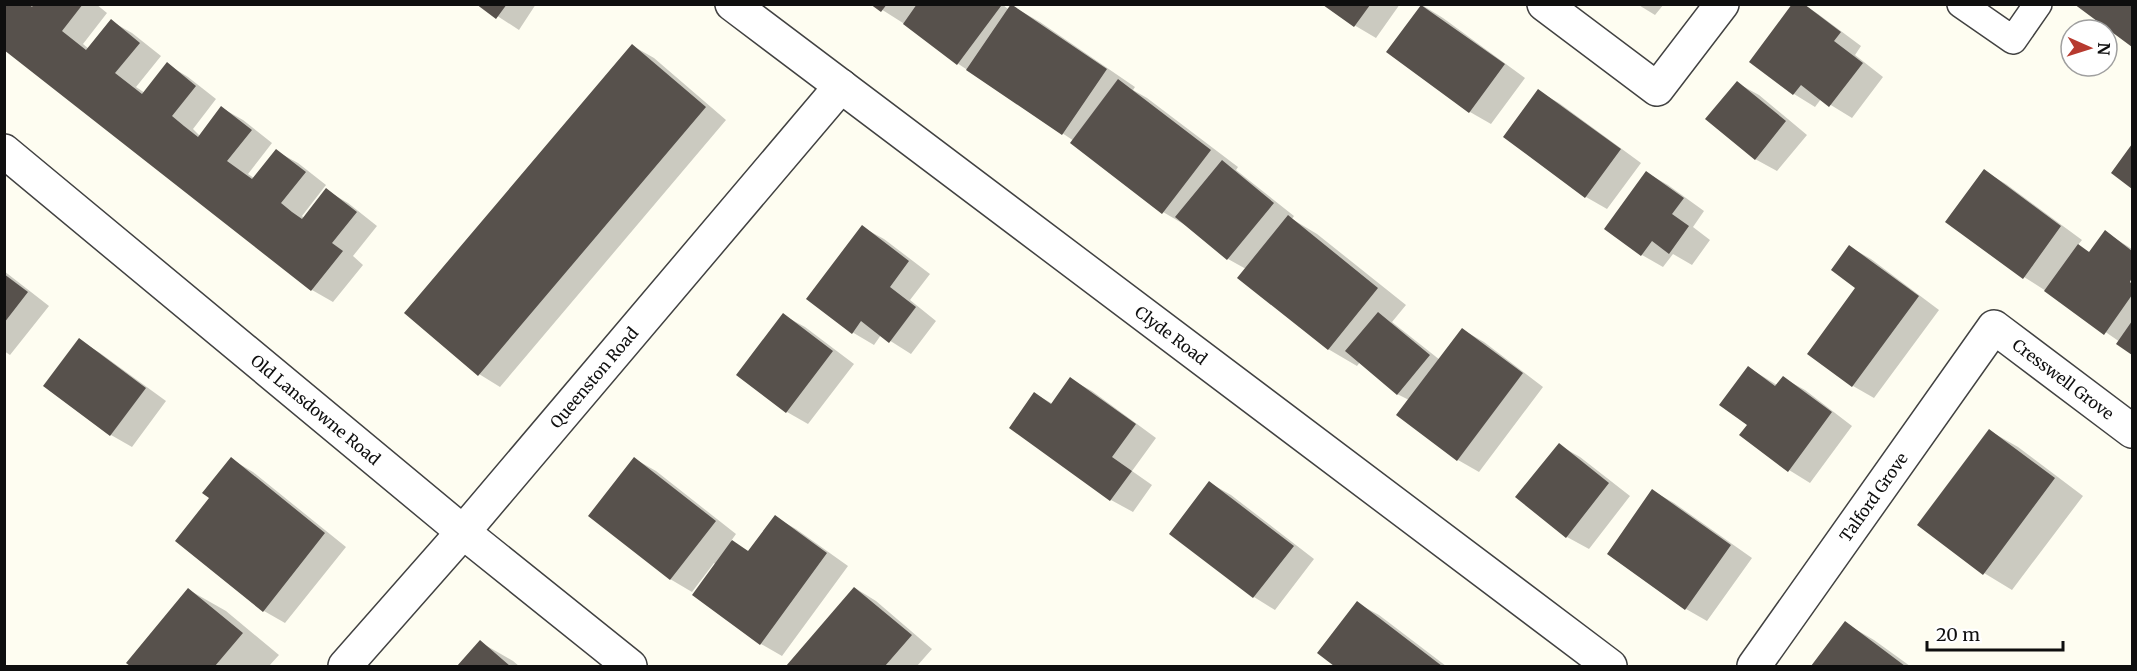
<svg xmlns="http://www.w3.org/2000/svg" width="2137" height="671" font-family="Merriweather,serif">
  <rect width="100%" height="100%" fill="#fefdf1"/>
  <path fill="#0003" d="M4,4H32L35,6L36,4H96L107,13L83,44L89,49L111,21L132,33L161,56L136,87L145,93L167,64L188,77L216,99L193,129L200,136L222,108L243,120L272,143L248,174L254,178L276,151L298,163L326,185L302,216L305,219L326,190L348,203L377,226L353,256L363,265L333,302L312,290Z
    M479,4H536L519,30Z
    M873,4H1002L1009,10L1012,6L1040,22L1135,87L1133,90L1147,98L1238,167L1236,170L1294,216L1292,219L1317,234L1406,305L1392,322L1440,360L1463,330L1484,342L1543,387L1479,472L1458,460L1409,400L1397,394L1360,362L1357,366L1328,349L1246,269L1228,259L1192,229L1163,212L1074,141L957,63L903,23Z
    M1326,4H1400L1376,38L1354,25Z
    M1637,4H1664L1655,15Z
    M1803,4L1818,14L1861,46L1855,55L1883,77L1852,118L1821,99L1815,107L1794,94L1751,62Z
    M2076,4H2132V45Z
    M1422,5L1443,18L1525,78L1491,124L1470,112L1388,52Z
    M633,46L654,58L726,120L500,387L479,374Z
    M1737,83L1759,95L1807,135L1777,171L1755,159Z
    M1538,91L1559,103L1641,163L1607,209L1586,197L1505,137Z
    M2132,146V187L2113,173Z
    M1984,171L2006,184L2082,240L2077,246L2091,253L2105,232L2132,249V282L2124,276L2122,279L2132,285V354L2119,343L2120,342L2046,291L2024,277Z
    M1647,173L1668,185L1704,211L1693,227L1710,240L1692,265L1673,254L1663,267L1642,255Z
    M862,227L884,239L930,274L910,300L936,321L911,354L881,335L874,345L852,332Z
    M1850,247L1871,259L1939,310L1874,398L1853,386L1857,288Z
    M4,271L49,306L10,355L4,351Z
    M783,315L805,327L854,364L808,424L787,412Z
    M79,340L100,353L166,401L132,447L111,435Z
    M1749,368L1777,385L1783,378L1805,390L1852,426L1810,483L1789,470L1749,425Z
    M1070,379L1092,391L1156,438L1132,471L1152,485L1133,512L1111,500L1011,428L1035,394L1053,404Z
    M1990,431L2018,447L2083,496L2012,590L1984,573Z
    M1559,445L1580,457L1630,496L1589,549L1567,537L1518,497Z
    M231,459L253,472L346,547L285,623L264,611L211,498Z
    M635,459L656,471L736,534L731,541L750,552L775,517L796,529L848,566L782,656L761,644L694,595L716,565L714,563L692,592L670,579Z
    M1210,483L1231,495L1314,559L1275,610L1254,597L1171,533Z
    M1653,491L1674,503L1752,558L1707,621L1686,609Z
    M855,588L876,601L932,649L917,666H788Z
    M189,590L226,611L279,655L269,666H133L128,663Z
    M1357,603L1379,615L1446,666H1337L1319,653Z
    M1845,623L1874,640L1910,666H1813Z
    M480,642L513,661L519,666H459Z"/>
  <path fill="#57514c" d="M4,4H29L32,7L34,4H83L62,31L86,50L111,19L140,43L115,73L142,94L167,62L196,86L172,116L184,126L198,137L221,106L252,130L227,161L252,179L276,149L306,172L281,203L292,212L302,219L326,188L357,212L332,243L343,251L311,291L4,50Z
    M476,4H507L496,19Z
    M870,4H887L881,12Z
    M917,4H999L1001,6L957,65L903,24Z
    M1011,4L1107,69L1062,135L966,70Z
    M1792,4H1804L1841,32L1834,41L1863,63L1829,107L1801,85L1793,95L1749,62Z
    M2074,4H2132V47Z
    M1323,5H1370L1354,27Z
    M1421,5L1505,64L1469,113L1386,52Z
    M632,44L706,107L478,376L404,313Z
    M1118,79L1211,150L1162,214L1070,143Z
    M1737,81L1786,121L1755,160L1705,119Z
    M1538,89L1621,149L1585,198L1503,137Z
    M2132,144V189L2111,173Z
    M1222,160L1274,203L1227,260L1175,217Z
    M1984,169L2061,226L2023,279L1945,222Z
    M1646,171L1684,198L1672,214L1689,226L1669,254L1652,241L1641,256L1604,229Z
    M1288,215L1378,288L1328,350L1237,278Z
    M862,225L909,261L890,287L916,307L889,343L861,321L852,334L806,299Z
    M2105,230L2132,251V277L2130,282L2132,284V295L2104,335L2044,291L2078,244L2089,252Z
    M1849,245L1919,296L1852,387L1807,354L1855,288L1831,270Z
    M4,274L28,292L4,323Z
    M1378,312L1430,355L1397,395L1345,351Z
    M783,313L833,351L786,413L736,375Z
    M2132,321V355L2116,344Z
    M1462,328L1523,373L1457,461L1396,415Z
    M79,338L146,388L110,436L43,386Z
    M1748,366L1775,386L1783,376L1832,412L1788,472L1739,435L1747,425L1719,405Z
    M1070,377L1136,424L1112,457L1132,471L1110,501L1009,428L1034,392L1051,404Z
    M1989,429L2055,478L1983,575L1917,525Z
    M1559,443L1609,483L1566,538L1515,497Z
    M231,457L325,533L263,612L175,541L209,498L202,493Z
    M634,457L716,521L670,580L588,516Z
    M1209,481L1294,546L1253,598L1169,534Z
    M1652,489L1731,545L1685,610L1607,554Z
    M775,515L827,553L760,645L692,595L732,540L748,551Z
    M854,587L912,635L885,666H786Z
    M188,588L243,633L215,666H130L126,663Z
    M1357,601L1442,666H1334L1317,653Z
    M1845,621L1905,666H1811Z
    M480,640L510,666H457Z"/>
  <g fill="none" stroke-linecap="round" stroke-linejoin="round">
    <defs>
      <path id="lane" d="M1961,4L2013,40L2038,4"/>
      <g id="street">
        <path id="s1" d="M732,4L1610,666"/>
        <path d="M1544,4L1657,89L1722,4"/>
        <path id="s2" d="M4,151L463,532L630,666"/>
        <path id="s3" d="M345,666L463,532L841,86"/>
        <path id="s4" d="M1754,666L1994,327L2132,431"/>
      </g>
    </defs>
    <use href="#lane" stroke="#424242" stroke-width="30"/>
    <use href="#street" stroke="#424242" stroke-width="36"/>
    <use href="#lane" stroke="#fff" stroke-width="27"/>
    <use href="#street" stroke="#fff" stroke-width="33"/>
  </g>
  <g text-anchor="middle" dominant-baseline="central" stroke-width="6" stroke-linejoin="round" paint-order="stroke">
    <g font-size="16" fill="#0f0f0f" stroke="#fff">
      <text stroke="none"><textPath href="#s1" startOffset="550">Clyde Road</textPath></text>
      <text stroke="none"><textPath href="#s3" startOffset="381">Queenston Road</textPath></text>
      <text stroke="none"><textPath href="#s4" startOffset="502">Cresswell Grove</textPath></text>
      <text stroke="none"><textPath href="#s2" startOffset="405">Old Lansdowne Road</textPath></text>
      <text stroke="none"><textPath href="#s4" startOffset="207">Talford Grove</textPath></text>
    </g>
  </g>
  <rect width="2137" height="671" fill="none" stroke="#0f0f0f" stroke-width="12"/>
  <g transform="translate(2089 48) rotate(93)"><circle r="28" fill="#ffffff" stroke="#9f9f9f" stroke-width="1.5"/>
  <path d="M0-4.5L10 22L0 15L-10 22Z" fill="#b73a2f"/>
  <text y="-9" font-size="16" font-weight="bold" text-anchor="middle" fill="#0f0f0f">N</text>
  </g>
  <path d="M1927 641v9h136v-9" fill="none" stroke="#0f0f0f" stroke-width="3"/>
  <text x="1936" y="641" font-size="18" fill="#0f0f0f" stroke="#ffffff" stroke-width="4.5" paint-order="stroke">20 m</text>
</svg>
